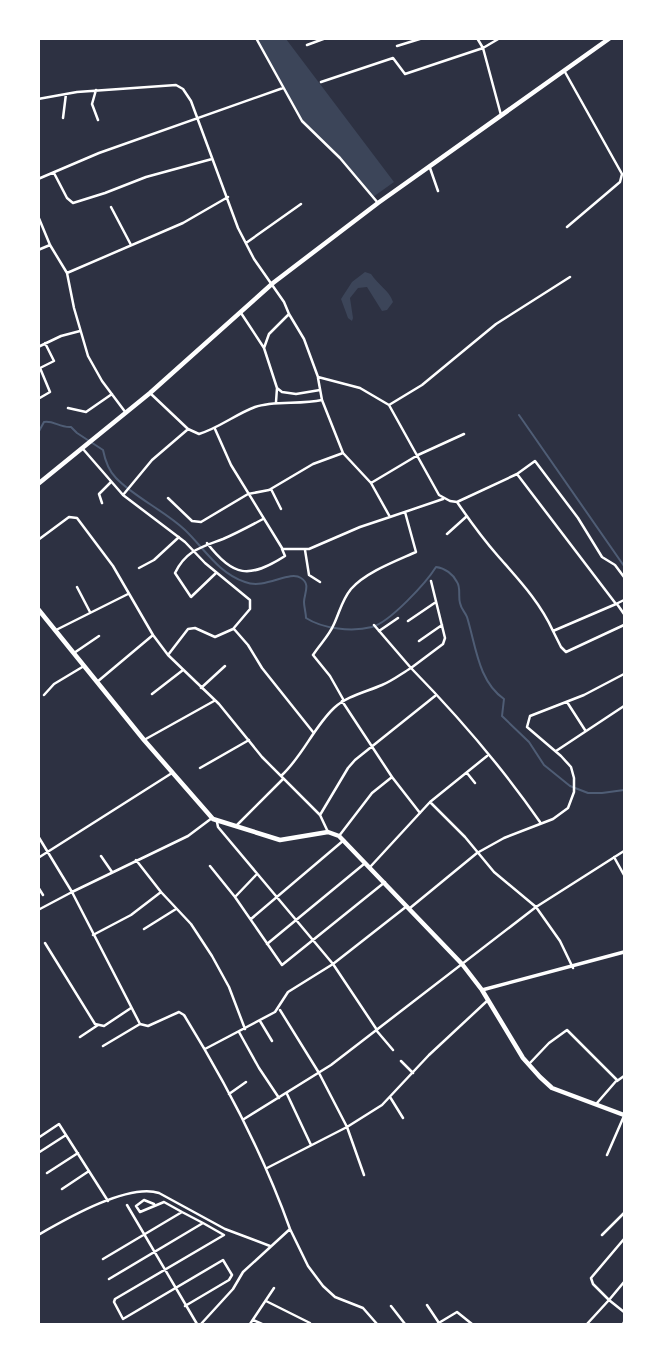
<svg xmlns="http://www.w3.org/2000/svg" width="663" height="1363" font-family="Overpass,sans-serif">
  <rect width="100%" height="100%" fill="#2d3142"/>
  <path fill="#3c4559" d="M257,39H286L394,182L373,197L340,158L302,121Z
    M365,272L371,274C378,285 389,290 393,302L387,310L382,311L367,287L358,288L350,298L353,318L352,321L348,318L341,299L352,282Z"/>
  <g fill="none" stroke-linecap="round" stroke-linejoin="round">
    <path stroke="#4f5d75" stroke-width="2" d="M519,415L624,566
      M38,433L44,422C53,420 60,428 71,427L77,433L103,450C105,460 109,471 116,478C134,497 165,511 185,530C204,548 218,573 245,582C265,590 289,570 301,578C311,584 304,594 304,602C304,607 306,613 306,618C323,629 352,632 372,627C390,622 426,583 436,567C445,568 453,574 457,582C461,588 458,596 460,603C461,609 465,612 467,617C476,646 478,681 504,699L502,716L529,742L544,765L570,786L588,793H602L624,790"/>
    <path stroke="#fff" stroke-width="2.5" d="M256,38L302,121L340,158L378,203
      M477,38L483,48L501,115
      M307,45L326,38
      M397,46L423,38
      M565,72L622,174L620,182L567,227
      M321,82L393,58L405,74L483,48L500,38
      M96,90L92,104L98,120
      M38,99L77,92L176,85L183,89L191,101L238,228L254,259L284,302L289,314L304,339L318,377L360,388L389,405L439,495L450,501L457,502L517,474L616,604L624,600
      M63,118L66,94
      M430,168L438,191
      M54,173L67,198L73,203L105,193L146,177L212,159
      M38,179L99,153L283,88
      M111,207L131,245
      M38,216L50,245L67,273L74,308L88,356L102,381L126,413
      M246,243L301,204
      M38,250L50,245
      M67,273L183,223L228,197
      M241,313L264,348L277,388L282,392L296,394L320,390
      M38,347L61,336L80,331
      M264,348L269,334L289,314
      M150,393L188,429L199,434C219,428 236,414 255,407C274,400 300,405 322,400L318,378
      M38,399L50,392L40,368L54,361L45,343
      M322,400L343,453L371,483L390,517L443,499
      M276,402L277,388
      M389,405L422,385L496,324L570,277
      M68,408L86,412L112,394
      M215,429L231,465L282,548
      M83,449L123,495L185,542L205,563L250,600V609L233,629L215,637L195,628L188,629L168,655
      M517,474L535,461L578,518L602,557L615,565L624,577
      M371,483L418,455L464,434
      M271,489L281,509
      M123,495L152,460L187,430
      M168,498L192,521L201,522L248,494L269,490L313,464L343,453
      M457,502C470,521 483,539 498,556C519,580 540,602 553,631L616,604
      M102,503L99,494L111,482
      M447,534L467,516
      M38,540L69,517L77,518L113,566L153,635L168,655L219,704L262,757L320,815L328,832
      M207,543C233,577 249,579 285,556L282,549H309L360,527L390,517
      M305,550L309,575L320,582
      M139,568L154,560L179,537
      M216,573L191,597L175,573C186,550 202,547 223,539C237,533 250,526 263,519
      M77,587L90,612
      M617,604L624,614
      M408,621L436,602
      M374,625L411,668L443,644L445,638L431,581
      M234,629L248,645L262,668L313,732
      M56,630L128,594
      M379,631L398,618
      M553,631L561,647L566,652L624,625
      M419,641L442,625
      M74,653L99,636
      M97,682L153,635
      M201,688L225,666
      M152,694L183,670
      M44,695L54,684L84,666
      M343,699L330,676L313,655C320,644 329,636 334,624C340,611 342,600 351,589C366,572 396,561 416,552L405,512
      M342,701L392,777
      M567,702L585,730
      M144,740L214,701
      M556,751L624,706
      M200,768L249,740
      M467,773L475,783
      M281,776C303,756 313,728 334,708C347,696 366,692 382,685C392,681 401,674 411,668C455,713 504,770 540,822
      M430,802L487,756
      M320,815L348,768L355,760L435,696
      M217,822L218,827L333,964L377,1030
      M236,826L283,779
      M38,836L72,892L140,1024L148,1026L179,1012L184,1015C226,1083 263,1153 290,1229
      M339,836L372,793L392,777L420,813
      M101,856L112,872
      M614,857L624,875
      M38,858L172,773
      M136,860L161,892L191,924L212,956L229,987L245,1029
      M210,866L235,897
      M371,866L430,802L465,837L494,872L536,907L560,941L573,968
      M256,875L235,897L282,965L385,882
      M38,887L43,895
      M410,908L477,853L504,838L553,819L568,808L574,792V778L571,767L561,756L527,727L530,716L584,695L624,674
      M38,910L72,892L188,836L212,818
      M251,919L344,840
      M144,929L176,909
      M93,935L131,915L161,892
      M45,943L95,1024L104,1026L131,1008
      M267,944L364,864
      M280,1010L319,1073L347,1127L364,1175
      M260,1021L272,1041
      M376,1030L393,1050
      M239,1032L259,1068L279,1098
      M80,1037L98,1025
      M103,1046L140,1024
      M205,1049L275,1012L288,992L333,964L407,906
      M401,1061L413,1073
      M529,1064L549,1043L567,1030L617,1080L597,1103
      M617,1081L624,1076
      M229,1094L246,1082
      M287,1094L311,1145
      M390,1097L403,1118
      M244,1119L331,1065L536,907L624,851
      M38,1138L59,1124L108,1201
      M38,1153L66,1135
      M607,1155L624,1116
      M267,1168L347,1127L382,1105L429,1055L487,1001
      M47,1173L78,1153
      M62,1189L89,1171
      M127,1205L197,1324
      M182,1212L203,1223
      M38,1235C66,1219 128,1183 159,1193L225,1229L270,1246
      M602,1235L624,1213
      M103,1259L182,1212L164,1202L140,1212L136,1206L144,1200L154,1204
      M109,1279L203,1223L224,1235L115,1299L114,1302L123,1319L223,1260L232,1275L229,1280L185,1306
      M624,1282L609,1300L624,1312
      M266,1301L310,1323
      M427,1305L439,1323
      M391,1306L405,1324
      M253,1320L262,1324
      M201,1324L233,1289L243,1272L290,1229L308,1266L323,1286L335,1297L363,1308L377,1324
      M250,1324L274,1288
      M437,1324L457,1312L472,1324
      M587,1324L609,1300L593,1284L591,1278L624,1239
      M623,1324L624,1322"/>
    <path stroke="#fff" stroke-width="3.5" d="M482,990L624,952"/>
    <path stroke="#fff" stroke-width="4.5" d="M38,484L150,393L273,283L378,203L610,38"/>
    <path stroke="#fff" stroke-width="4.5" d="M38,609L144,740L213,819L280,840L328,832L339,836L462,964L482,990L523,1058L540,1077L552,1088L624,1115"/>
  </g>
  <rect width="663" height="1363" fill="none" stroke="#ffffff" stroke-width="80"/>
</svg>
